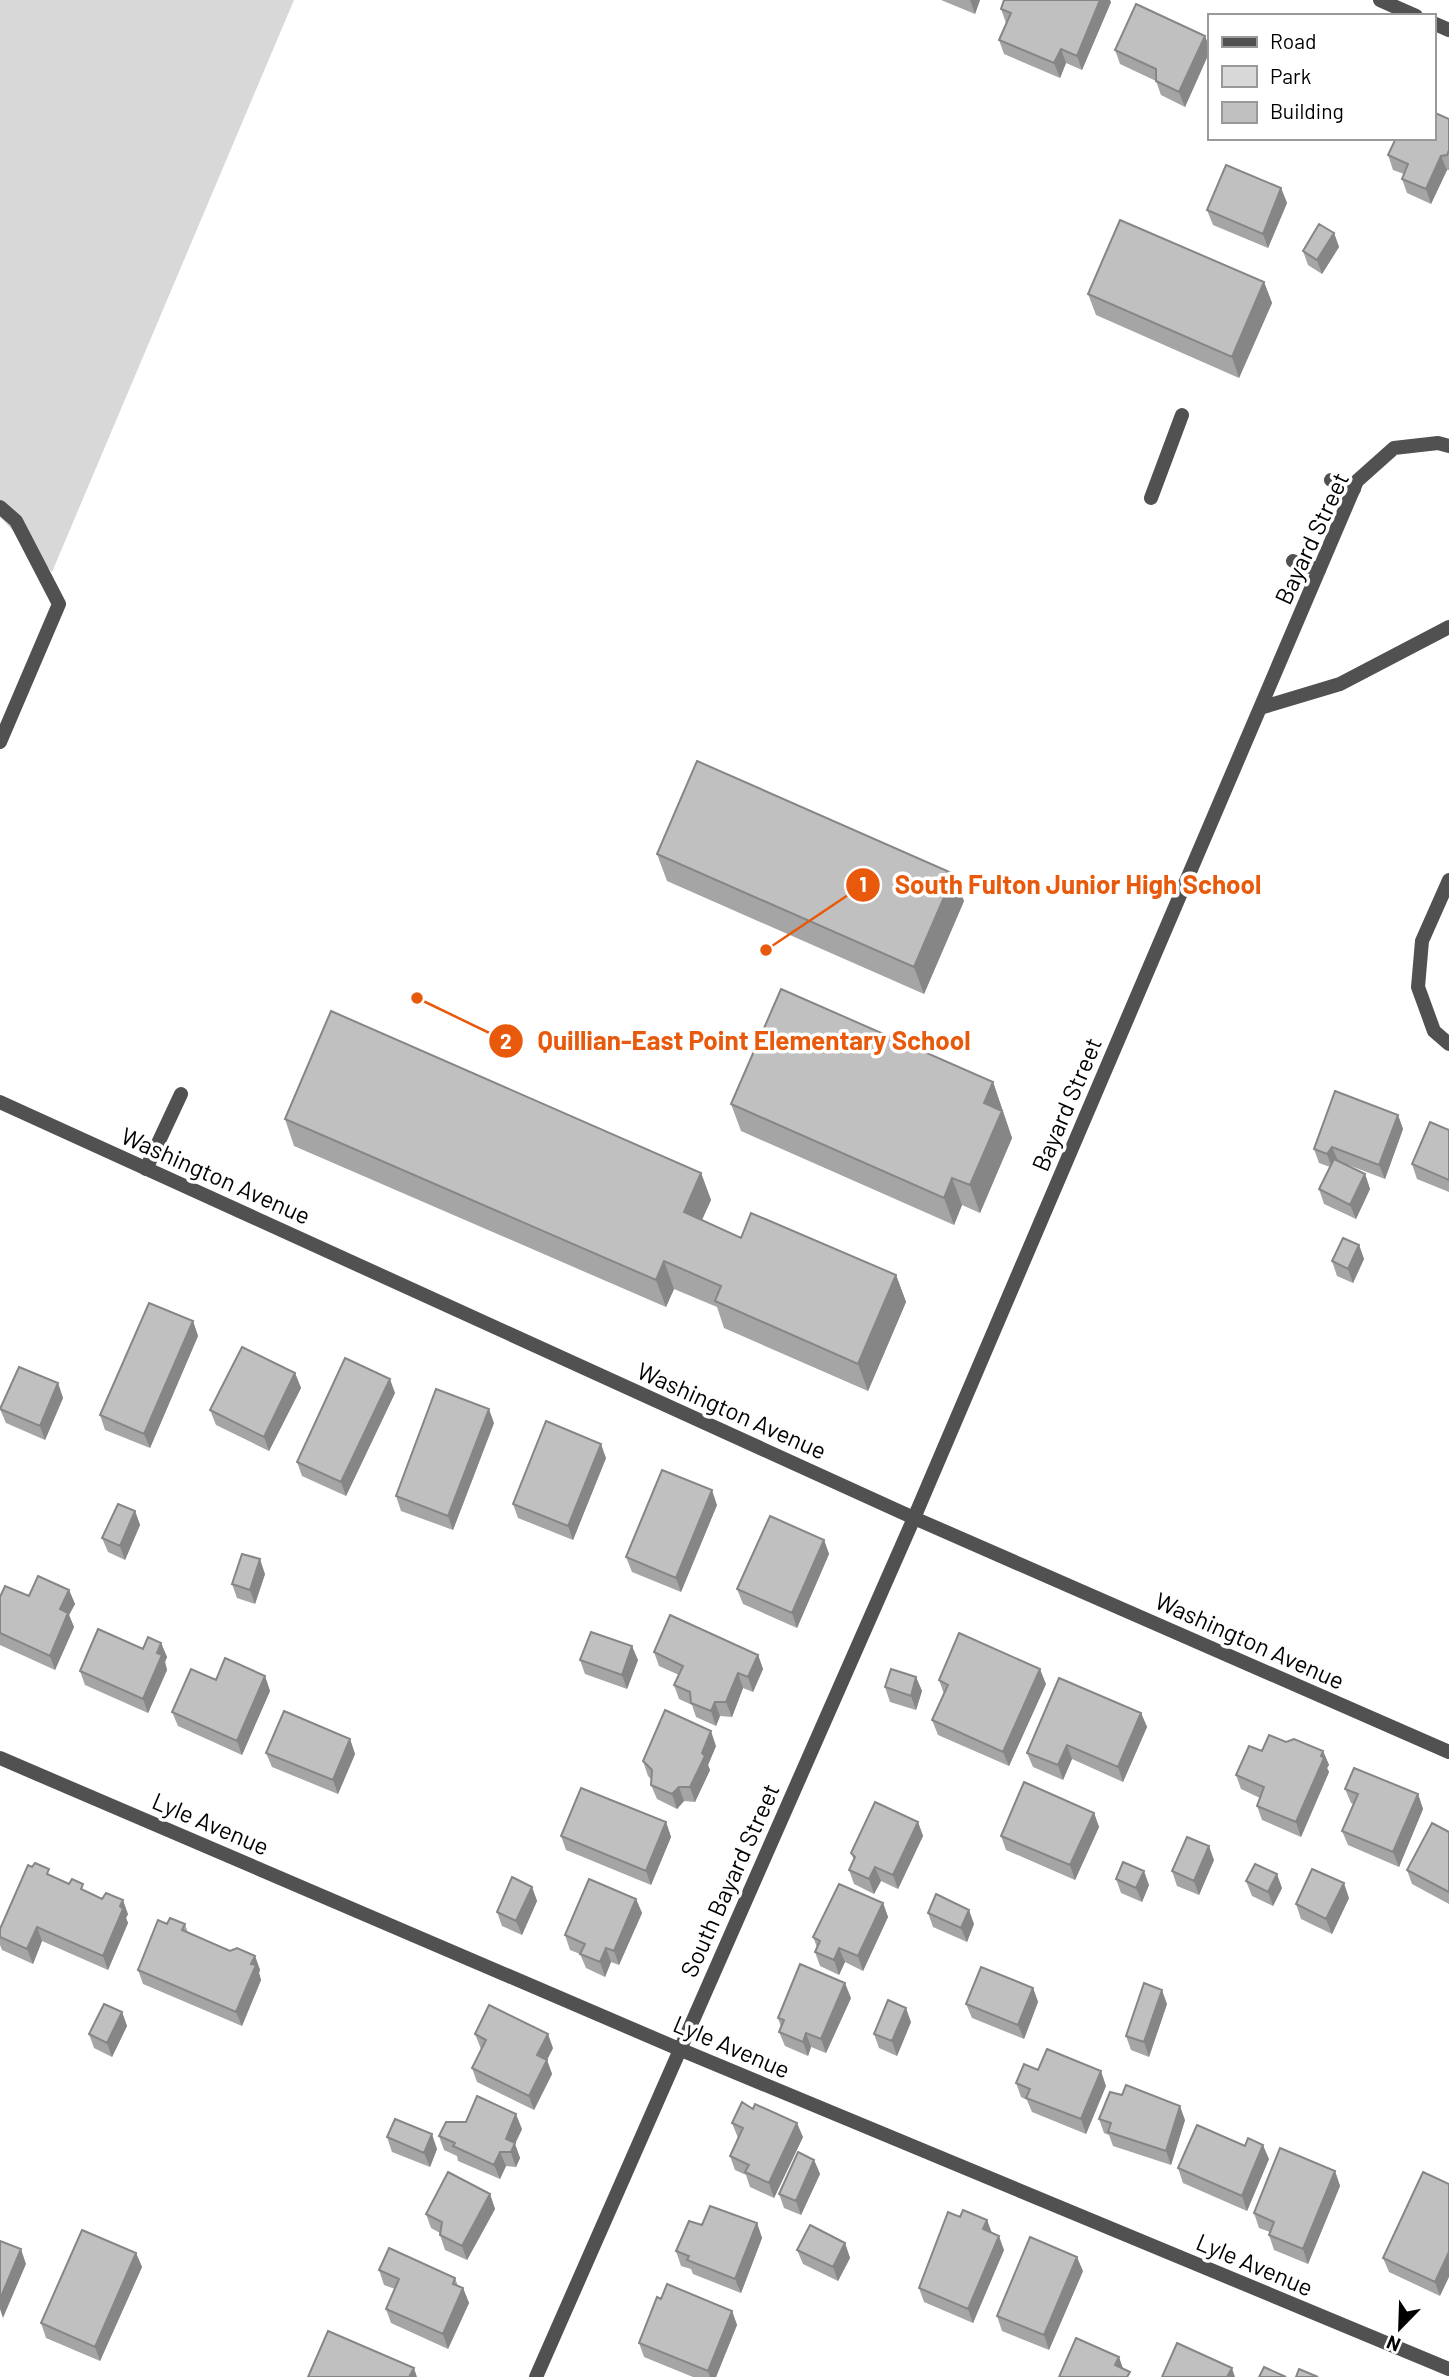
<svg xmlns="http://www.w3.org/2000/svg" width="1449" height="2377" font-family="Barlow,sans-serif">
  <rect width="100%" height="100%" fill="#fff"/>
  <path fill="#d8d8d8" d="M0,0H294L52,572L0,517Z"/>
  <g fill="none" stroke-linecap="round" stroke-linejoin="round">
    <path stroke="#515151" stroke-width="14" d="M1331,480L1354,489
      M1151,498L1182,415
      M1293,561L1319,570
      M146,1169L181,1094"/>
    <path stroke="#515151" stroke-width="14" d="M1380,0L1416,16
      M1433,23L1449,30
      M0,507L16,521L59,604L0,742
      M1260,708L1340,684L1449,627
      M1449,880L1422,941L1418,987L1434,1031L1449,1044
      M0,1102L914,1518L1449,1752
      M0,1758L679,2049L1449,2369
      M536,2377L914,1518L1357,481L1394,448L1438,443L1449,446"/>
  </g>
  <path fill="#a5a5a5" d="M941,0H980L975,14Z
    M1111,2L1082,70L1066,63L1060,78L1004,54L999,40L1006,23L1001,9Z
    M1205,36L1209,47V53L1185,107L1161,95L1156,81L1120,64L1115,50Z
    M1449,119V170H1447L1431,204L1407,193L1402,179L1404,174L1393,170L1388,155Z
    M1281,188L1287,203L1268,248L1213,225L1207,210Z
    M1334,233L1339,247L1322,274L1308,265L1303,251Z
    M1264,282L1272,303L1239,378L1096,315L1088,294Z
    M657,854L964,901L924,994L667,881Z
    M993,1082L1012,1138L980,1213L962,1205L954,1225L741,1131L731,1104Z
    M1398,1115L1403,1129L1385,1179L1338,1161L1365,1174L1370,1189L1356,1219L1324,1204L1319,1189L1330,1167L1319,1163L1314,1149Z
    M285,1119L701,1173L711,1200L702,1220L741,1238L896,1275L906,1302L868,1391L724,1328L717,1307L674,1289L666,1307L294,1146Z
    M1449,1130V1192L1417,1179L1412,1164Z
    M1359,1245L1364,1259L1353,1283L1337,1276L1332,1261Z
    M193,1321L198,1336L150,1448L105,1430L100,1415Z
    M295,1373L301,1388L269,1451L216,1425L210,1410Z
    M58,1383L63,1398L45,1440L6,1423L0,1409Z
    M395,1393L346,1496L302,1476L297,1462Z
    M494,1423L453,1530L401,1511L396,1496Z
    M606,1458L573,1540L518,1518L513,1504Z
    M717,1505L681,1592L632,1572L626,1557Z
    M135,1511L140,1525L125,1560L108,1552L102,1538Z
    M824,1540L829,1554L797,1628L743,1604L737,1589Z
    M265,1574L255,1604L237,1598L232,1584Z
    M69,1590L75,1604L69,1615L74,1627L55,1670L0,1645V1597L29,1596Z
    M161,1643L167,1657L165,1662L167,1670L148,1713L85,1685L80,1671Z
    M654,1652L758,1655L763,1669L753,1692L743,1688L732,1717L720,1716L716,1726L696,1717L692,1705L679,1699L674,1685L679,1675L659,1666Z
    M580,1660H638L627,1689L585,1674Z
    M265,1676L270,1691L242,1755L178,1726L172,1712L216,1680Z
    M916,1677L922,1691L916,1710L890,1702L885,1687Z
    M939,1680L1046,1684L1009,1766L938,1735L932,1720L944,1694Z
    M1141,1713L1147,1727L1123,1782L1072,1759L1063,1780L1033,1767L1027,1753Z
    M350,1739L355,1754L338,1794L272,1767L266,1753Z
    M1286,1742L1323,1751L1329,1765L1327,1768L1329,1772L1301,1837L1262,1820L1257,1806L1260,1798L1241,1789L1236,1775L1262,1751Z
    M716,1746L708,1765L710,1770L695,1802L684,1801L677,1809L657,1799L651,1785L652,1780L648,1776L643,1761Z
    M1345,1789L1418,1794L1423,1809L1399,1867L1348,1845L1342,1831L1353,1804L1351,1803Z
    M1094,1813L1099,1827L1075,1880L1006,1850L1001,1836Z
    M666,1822L671,1837L651,1885L566,1850L561,1836Z
    M918,1822L923,1836L898,1889L881,1881L874,1894L854,1884L849,1870L854,1860L851,1853Z
    M1449,1832V1904L1412,1884L1407,1870Z
    M1214,1860L1199,1895L1177,1886L1172,1871Z
    M52,1876L86,1891L128,1914L126,1918L128,1923L108,1970L42,1941L33,1964L2,1950L0,1945V1929Z
    M1116,1879L1149,1885L1142,1902L1121,1893Z
    M1246,1881L1282,1888L1273,1906L1252,1896Z
    M532,1887L537,1901L522,1935L502,1926L497,1912Z
    M1349,1898L1332,1934L1301,1919L1296,1904Z
    M636,1899L642,1913L619,1965L611,1962L605,1977L586,1968L580,1954L570,1950L565,1935Z
    M883,1903L888,1917L863,1971L845,1962L839,1975L820,1966L815,1952L817,1947L813,1937Z
    M928,1913L974,1924L967,1942L933,1927Z
    M167,1924H185L188,1933L230,1951L255,1956L260,1970L259,1973L261,1980L242,2026L143,1984L138,1970Z
    M1033,1988L1038,2002L1024,2039L972,2018L966,2004Z
    M851,1998L826,2053L811,2047L808,2056L785,2046L779,2032L781,2027L778,2018Z
    M1167,2004L1149,2057L1131,2050L1126,2036Z
    M122,2012L127,2026L112,2057L94,2048L89,2034Z
    M911,2022L897,2056L879,2048L874,2034Z
    M475,2034L553,2048L547,2060L552,2074L534,2110L477,2082L472,2068L481,2049Z
    M1038,2070L1106,2086L1086,2134L1032,2112L1027,2100L1021,2097L1016,2083Z
    M1099,2119L1185,2120L1171,2165L1113,2146L1109,2135L1104,2133Z
    M732,2123L803,2137L774,2198L750,2187L746,2175L735,2170L730,2156L738,2138Z
    M522,2129L515,2144L520,2158L516,2167L506,2166L500,2179L458,2161L457,2156L444,2150L439,2136Z
    M387,2137L437,2149L430,2167L392,2152Z
    M1269,2159L1247,2211L1183,2183L1178,2168Z
    M814,2160L820,2174L801,2215L784,2208L779,2194Z
    M1335,2171L1340,2186L1308,2264L1274,2250L1269,2235L1270,2232L1259,2228L1254,2213Z
    M1423,2172L1440,2296L1389,2272L1383,2258Z
    M490,2194L495,2209L467,2260L445,2250L440,2235V2233L431,2228L426,2214Z
    M960,2217L987,2220L992,2233L1004,2250L973,2323L924,2302L919,2288Z
    M757,2223L762,2238L741,2293L693,2274L691,2269L681,2266L676,2251L702,2225Z
    M845,2243L850,2258L838,2281L803,2264L797,2250Z
    M136,2253L142,2267L100,2361L46,2338L41,2323Z
    M379,2270L455,2278L458,2286L463,2288L469,2303L448,2349L391,2323L386,2309L395,2289L384,2285Z
    M1083,2271L1049,2350L1002,2331L997,2316Z
    M661,2299L732,2311L737,2325L716,2377H693L644,2357L639,2343Z"/>
  <path fill="#868686" d="M970,0H980L975,14Z
    M1100,0H1110L1111,2L1082,70L1077,56Z
    M1205,36L1209,47V53L1185,107L1179,92Z
    M1061,49L1066,63L1060,78L1054,63Z
    M1441,156L1447,170L1431,204L1426,189Z
    M1281,188L1287,203L1268,248L1263,234Z
    M1334,233L1339,247L1322,274L1317,260Z
    M1264,282L1272,303L1239,378L1232,357Z
    M954,874L964,901L924,994L914,967Z
    M993,1082L1012,1138L980,1213L970,1185L984,1103Z
    M1398,1115L1403,1129L1385,1179L1379,1165Z
    M1332,1147L1338,1161L1332,1168L1327,1154Z
    M701,1173L711,1200L693,1239L684,1212Z
    M1365,1174L1370,1189L1356,1219L1350,1205Z
    M952,1178L962,1205L954,1225L944,1198Z
    M1359,1245L1364,1259L1353,1283L1348,1269Z
    M664,1261L674,1289L666,1307L656,1280Z
    M896,1275L906,1302L868,1391L858,1364Z
    M193,1321L198,1336L150,1448L144,1434Z
    M295,1373L301,1388L269,1451L264,1437Z
    M390,1379L395,1393L346,1496L341,1482Z
    M58,1383L63,1398L45,1440L40,1426Z
    M489,1409L494,1423L453,1530L448,1516Z
    M601,1444L606,1458L573,1540L568,1526Z
    M712,1490L717,1505L681,1592L676,1578Z
    M135,1511L140,1525L125,1560L120,1546Z
    M824,1540L829,1554L797,1628L792,1613Z
    M260,1559L265,1574L255,1604L250,1590Z
    M69,1590L75,1604L69,1615L74,1627L55,1670L50,1656L60,1609Z
    M161,1643L167,1657L165,1662L167,1670L148,1713L143,1699Z
    M632,1646L638,1660L627,1689L622,1675Z
    M758,1655L763,1669L753,1692L748,1677Z
    M1040,1669L1046,1684L1009,1766L1003,1752Z
    M738,1673L743,1688L732,1717L726,1702Z
    M265,1676L270,1691L242,1755L237,1741Z
    M916,1677L922,1691L916,1710L911,1696Z
    M715,1702L720,1716L716,1726L711,1711Z
    M1141,1713L1147,1727L1123,1782L1118,1767Z
    M711,1731L716,1746L708,1765L710,1770L695,1802L690,1787L702,1753Z
    M350,1739L355,1754L338,1794L333,1780Z
    M1067,1745L1072,1759L1063,1780L1058,1765Z
    M1323,1751L1329,1765L1327,1768L1329,1772L1301,1837L1296,1822Z
    M679,1787L684,1801L677,1809L672,1794Z
    M1418,1794L1423,1809L1399,1867L1393,1852Z
    M1094,1813L1099,1827L1075,1880L1070,1865Z
    M666,1822L671,1837L651,1885L646,1871Z
    M918,1822L923,1836L898,1889L893,1875Z
    M1209,1846L1214,1860L1199,1895L1194,1881Z
    M875,1867L881,1881L874,1894L869,1879Z
    M1144,1871L1149,1885L1142,1902L1136,1888Z
    M1277,1874L1282,1888L1273,1906L1268,1892Z
    M1344,1883L1349,1898L1332,1934L1326,1919Z
    M532,1887L537,1901L522,1935L516,1921Z
    M636,1899L642,1913L619,1965L614,1951Z
    M123,1900L128,1914L126,1918L128,1923L108,1970L103,1956Z
    M883,1903L888,1917L863,1971L858,1956Z
    M969,1910L974,1924L967,1942L961,1928Z
    M37,1927L42,1941L33,1964L27,1949Z
    M606,1948L611,1962L605,1977L600,1962Z
    M839,1948L845,1962L839,1975L834,1960Z
    M255,1956L260,1970L259,1973L261,1980L242,2026L236,2012Z
    M845,1983L851,1998L826,2053L821,2039Z
    M1033,1988L1038,2002L1024,2039L1018,2025Z
    M1162,1990L1167,2004L1149,2057L1144,2042Z
    M906,2008L911,2022L897,2056L892,2041Z
    M122,2012L127,2026L112,2057L107,2043Z
    M806,2033L811,2047L808,2056L803,2042Z
    M548,2034L553,2048L547,2060L552,2074L534,2110L529,2096L537,2055Z
    M1101,2071L1106,2086L1086,2134L1081,2119Z
    M1180,2106L1185,2120L1171,2165L1166,2151Z
    M516,2114L522,2129L515,2144L520,2158L516,2167L506,2139Z
    M797,2123L803,2137L774,2198L769,2183Z
    M432,2134L437,2149L430,2167L424,2153Z
    M1263,2145L1269,2159L1247,2211L1242,2196Z
    M500,2152L506,2166L500,2179L494,2165Z
    M814,2160L820,2174L801,2215L796,2201Z
    M1335,2171L1340,2186L1308,2264L1303,2249Z
    M490,2194L495,2209L467,2260L462,2246Z
    M987,2220L992,2234L983,2229Z
    M757,2223L762,2238L741,2293L735,2279Z
    M999,2236L1004,2250L973,2323L968,2309Z
    M845,2243L850,2258L838,2281L833,2267Z
    M21,2249L26,2264L3,2318L0,2309V2299Z
    M1449,2252V2277L1440,2296L1435,2282Z
    M136,2253L142,2267L100,2361L95,2347Z
    M1077,2257L1083,2271L1049,2350L1044,2335Z
    M463,2288L469,2303L448,2349L443,2334Z
    M732,2311L737,2325L716,2377H710L708,2371Z
    M1119,2357L1124,2371L1115,2365Z
    M414,2368L417,2377H409Z
    M1232,2368L1235,2377H1227Z"/>
  <path fill="#c0c0c0" stroke="#868686" stroke-width="2" d="M1004,0H1100L1077,56L1061,49L1054,63L999,40L1011,13L1001,9Z
    M1136,4L1205,36L1179,92L1156,81V69L1115,50Z
    M1433,112L1449,119V150L1447,155L1441,156L1426,189L1402,179L1408,164L1388,155L1396,138H1433Z
    M1226,165L1281,188L1263,234L1207,210Z
    M1120,220L1264,282L1232,357L1088,294Z
    M1319,224L1334,233L1317,260L1303,251Z
    M697,761L954,874L914,967L657,854Z
    M781,989L993,1082L984,1103L1002,1111L970,1185L952,1178L944,1198L731,1104Z
    M331,1011L701,1173L684,1212L741,1238L751,1213L896,1275L858,1364L715,1301L721,1286L664,1261L656,1280L285,1119Z
    M1335,1091L1398,1115L1379,1165L1332,1147L1327,1154L1314,1149Z
    M1430,1122L1449,1130V1180L1412,1164Z
    M1334,1159L1365,1174L1350,1205L1319,1189Z
    M1343,1238L1359,1245L1348,1269L1332,1261Z
    M149,1303L193,1321L144,1434L100,1415Z
    M242,1347L295,1373L264,1437L210,1410Z
    M345,1358L390,1379L341,1482L297,1462Z
    M19,1367L58,1383L40,1426L0,1409Z
    M436,1389L489,1409L448,1516L396,1496Z
    M546,1421L601,1444L568,1526L513,1504Z
    M662,1470L712,1490L676,1578L626,1557Z
    M118,1504L135,1511L120,1546L102,1538Z
    M770,1516L824,1540L792,1613L737,1589Z
    M242,1554L260,1559L250,1590L232,1584Z
    M38,1576L69,1590L60,1609L68,1613L50,1656L0,1633V1597L5,1586L29,1596Z
    M670,1615L758,1655L748,1677L738,1673L726,1702H715L711,1711L691,1703L690,1692L674,1685L683,1666L654,1652Z
    M98,1629L143,1649L148,1637L161,1643L157,1653L162,1655L143,1699L80,1671Z
    M591,1632L632,1646L622,1675L580,1660Z
    M959,1633L1040,1669L1003,1752L932,1720L948,1685L939,1680Z
    M225,1658L265,1676L237,1741L172,1712L191,1669L216,1680Z
    M891,1669L916,1677L911,1696L885,1687Z
    M1059,1678L1141,1713L1118,1767L1067,1745L1058,1765L1027,1753Z
    M665,1710L711,1731L702,1753L705,1756L690,1787H679L672,1794L651,1785L652,1770L643,1761Z
    M284,1711L350,1739L333,1780L266,1753Z
    M1269,1735L1286,1742L1294,1739L1323,1751L1321,1756L1324,1758L1296,1822L1257,1806L1264,1787L1236,1775L1249,1746L1262,1751Z
    M1354,1768L1418,1794L1393,1852L1342,1831L1358,1794L1345,1789Z
    M1024,1782L1094,1813L1070,1865L1001,1836Z
    M581,1788L666,1822L646,1871L561,1836Z
    M875,1802L918,1822L893,1875L875,1867L869,1879L849,1870L855,1857L851,1853Z
    M1432,1823L1449,1832V1892L1407,1870Z
    M1187,1837L1209,1846L1194,1881L1172,1871Z
    M1123,1862L1144,1871L1136,1888L1116,1879Z
    M35,1863L49,1869L47,1874L69,1884L72,1879L83,1884L81,1889L102,1899L106,1893L123,1900L120,1906L123,1909L103,1956L37,1927L27,1949L0,1937V1929L28,1865L32,1867Z
    M1255,1864L1277,1874L1268,1892L1246,1881Z
    M1312,1869L1344,1883L1326,1919L1296,1904Z
    M512,1877L532,1887L516,1921L497,1912Z
    M589,1879L636,1899L614,1951L606,1948L600,1962L580,1954L585,1944L565,1935Z
    M839,1884L883,1903L858,1956L839,1948L834,1960L815,1952L820,1941L813,1937Z
    M936,1894L969,1910L961,1928L928,1913Z
    M170,1918L185,1924L182,1930L230,1951L237,1948L255,1956L251,1964L256,1965L236,2012L138,1970L158,1920L167,1924Z
    M800,1964L845,1983L821,2039L806,2033L803,2042L779,2032L784,2020L778,2018Z
    M981,1967L1033,1988L1018,2025L966,2004Z
    M1144,1983L1162,1990L1144,2042L1126,2036Z
    M888,2000L906,2008L892,2041L874,2034Z
    M104,2004L122,2012L107,2043L89,2034Z
    M489,2005L548,2034L537,2055L547,2060L529,2096L472,2068L486,2040L475,2034Z
    M1047,2049L1101,2071L1081,2119L1026,2098L1030,2089L1016,2083L1024,2064L1038,2070Z
    M1126,2085L1180,2106L1166,2151L1108,2132L1111,2123L1099,2119L1110,2092L1122,2095Z
    M477,2096L516,2114L506,2139L515,2143L511,2152H500L494,2165L453,2146L455,2143L439,2136L446,2122H466Z
    M742,2102L753,2109L755,2104L797,2123L769,2183L745,2172L749,2165L730,2156L743,2128L732,2123Z
    M395,2119L432,2134L424,2153L387,2137Z
    M1197,2125L1245,2146L1248,2138L1263,2145L1242,2196L1178,2168Z
    M1280,2148L1335,2171L1303,2249L1269,2235L1274,2222L1254,2213Z
    M798,2152L814,2160L796,2201L779,2194Z
    M448,2172L490,2194L462,2246L440,2235L442,2222L426,2214Z
    M1423,2172L1449,2184V2252L1435,2282L1383,2258Z
    M710,2206L757,2223L735,2279L687,2260L689,2256L676,2251L689,2221L702,2225Z
    M963,2210L987,2220L983,2229L999,2236L968,2309L919,2288L948,2212L960,2217Z
    M810,2225L845,2243L833,2267L797,2250Z
    M82,2230L136,2253L95,2347L41,2323Z
    M1030,2237L1077,2257L1044,2335L997,2316Z
    M0,2241L21,2249L0,2299Z
    M389,2248L455,2278L453,2284L463,2288L443,2334L386,2309L399,2279L379,2270Z
    M667,2284L732,2311L708,2371L639,2343L657,2297L661,2299Z
    M328,2331L414,2368L409,2377H308Z
    M1076,2338L1119,2357L1115,2365L1130,2372L1127,2377H1059Z
    M1177,2343L1232,2368L1227,2377H1162Z
    M1264,2367L1286,2377H1259Z
    M1299,2369L1318,2377H1296Z"/>
  <g text-anchor="middle" dominant-baseline="central" stroke-width="7" stroke-linejoin="round" paint-order="stroke">
    <g font-size="24" fill="#000" stroke="#fff">
      <text transform="translate(1311 538) rotate(-65)">Bayard Street</text>
      <text transform="translate(1066 1104) rotate(-67)">Bayard Street</text>
      <text transform="translate(216 1175) rotate(24)">Washington Avenue</text>
      <text transform="translate(732 1410) rotate(24)">Washington Avenue</text>
      <text transform="translate(1250 1640) rotate(24)">Washington Avenue</text>
      <text transform="translate(211 1823) rotate(23)">Lyle Avenue</text>
      <text transform="translate(729 1880) rotate(-66)">South Bayard Street</text>
      <text transform="translate(732 2046) rotate(23)">Lyle Avenue</text>
      <text transform="translate(1255 2264) rotate(23)">Lyle Avenue</text>
    </g>
  </g>
  <path fill="none" stroke="#e8590c" stroke-width="2.5" d="M766 950L863 885M417 998L506 1041"/>
  <g fill="#e8590c" stroke="#fff" stroke-width="2.5">
    <circle cx="766" cy="950" r="7"/>
    <circle cx="417" cy="998" r="7"/>
    <circle cx="863" cy="885" r="18"/>
    <circle cx="506" cy="1041" r="18"/>
  </g>
  <g font-size="21" text-anchor="middle" font-weight="bold" fill="#fff">
    <text x="863" y="892">1</text>
    <text x="506" y="1049">2</text>
  </g>
  <g font-size="26" text-anchor="middle" font-weight="bold" fill="#e8590c" stroke="#fff" stroke-width="7" stroke-linejoin="round" paint-order="stroke">
    <text x="1078" y="894">South Fulton Junior High School</text>
    <text x="754" y="1050">Quillian-East Point Elementary School</text>
  </g>
  <rect x="1208" y="14" width="228" height="126" fill="#ffffff" stroke="#999999" stroke-width="2"/>
  <rect x="1222" y="37" width="35" height="10" fill="#515151" stroke="#999999" stroke-width="2"/>
  <text x="1270" y="49" font-size="21" fill="#000000">Road</text>
  <rect x="1222" y="66" width="35" height="21" fill="#d8d8d8" stroke="#999999" stroke-width="2"/>
  <text x="1270" y="84" font-size="21" fill="#000000">Park</text>
  <rect x="1222" y="102" width="35" height="21" fill="#c0c0c0" stroke="#999999" stroke-width="2"/>
  <text x="1270" y="119" font-size="21" fill="#000000">Building</text>
  <g transform="translate(1400 2328) rotate(203)" stroke="#ffffff" stroke-width="5" paint-order="stroke">
  <path d="M0-5L12 26L0 18L-12 26Z" fill="#000000"/>
  <text y="-10" font-size="19" font-weight="bold" text-anchor="middle" fill="#000000">N</text>
  </g>
</svg>
